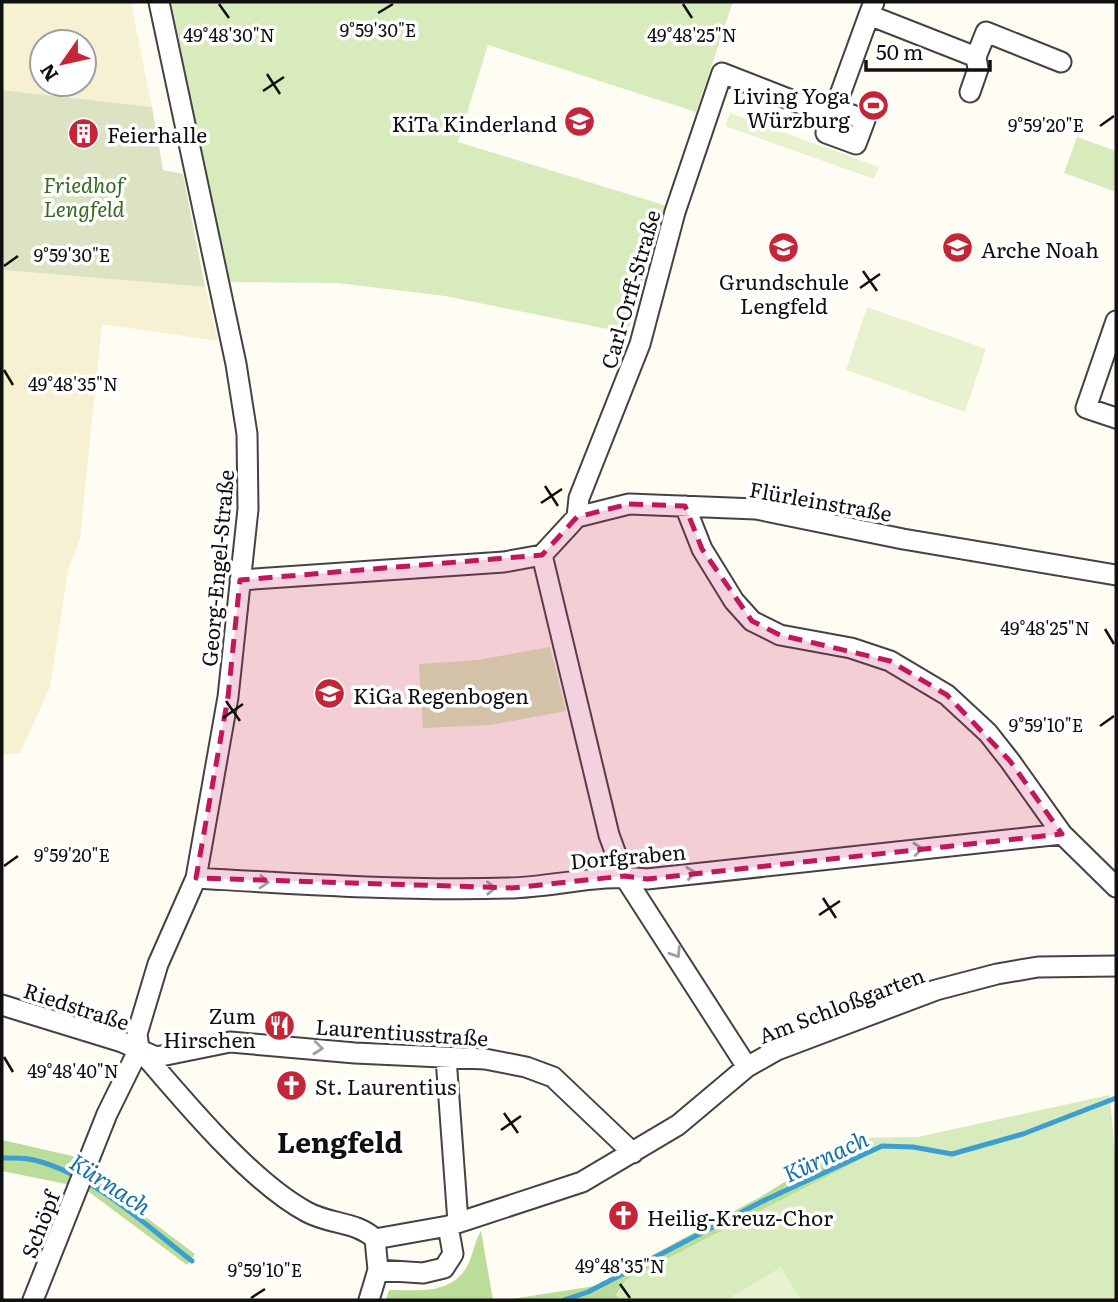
<svg xmlns="http://www.w3.org/2000/svg" width="1118" height="1302" font-family="Literata,serif">
  <rect width="100%" height="100%" fill="#fffcf4"/>
  <path fill="#f6f1d3" fill-rule="evenodd" d="M2,2H131L152,107L2,90ZM42,42H84V84H42Z
    M2,270L205,287L218,341L102,324L80,539L68,570L50,687L20,753L2,755Z"/>
  <path fill="#d7ebbc" d="M166,2H733L696,112L488,45L458,142L667,206L627,333L445,296L337,283L227,282Z
    M1077,137L1116,151V192L1064,173Z
    M550,647L566,711L490,725L423,728L419,664L478,660Z
    M1109,1095C1118,1157 1116,1236 1116,1300H620L616,1296L626,1280L867,1156L860,1138L918,1137Z"/>
  <path fill="#bcdc9a" d="M858,1136L867,1156L626,1280L616,1295L620,1300H504L595,1286L762,1196Z
    M2,1140L77,1157L95,1179L195,1254L187,1265L89,1192L66,1184L2,1171Z
    M481,1231L493,1300H386L389,1290C416,1290 450,1295 466,1268C473,1257 474,1242 481,1231Z"/>
  <path fill="#dbe3c3" d="M2,90L152,107L163,170L183,174L205,287L2,270Z"/>
  <path fill="#e8f2ce" d="M730,113L879,167L874,179L725,126Z
    M867,307L986,349L965,412L846,370Z
    M781,1267L801,1300H726Z"/>
  <g fill="none" stroke-linecap="round" stroke-linejoin="round">
    <path stroke="#3d9fd0" stroke-width="5" d="M2,1158C12,1158 24,1157 34,1160C94,1175 144,1224 192,1261
      M564,1300L588,1292L765,1200L882,1146L913,1147L952,1154L1023,1134L1116,1098"/>
    <defs>
      <path id="minor" d="M869,15L976,57L986,32L1061,62
        M970,92L978,69L976,57
        M834,108L865,120L856,144L826,133L869,15L874,2
        M1116,321L1086,408L1116,418
        M685,506L702,549L734,601L752,621L780,635L851,648L890,661L947,695L988,733L1010,761L1062,834L1116,887
        M577,517L579,498L640,344L675,212L722,73L832,116
        M542,555L609,835L624,876L747,1067
        M240,580L504,562L542,555L577,517L629,504L756,509L903,539L1116,575
        M196,878C300,884 404,891 509,888C555,887 601,873 647,879L1062,834
        M2,1005L122,1042L156,1057L230,1042L355,1053L485,1059L526,1067L553,1077L633,1153
        M139,1049L137,1034L158,964L196,878L228,697L248,509L247,434L236,364L159,2
        M142,1052C184,1101 251,1182 307,1212C331,1225 356,1221 375,1239L378,1270L369,1300
        M446,1058L458,1222
        M375,1239L448,1226L582,1182L678,1125L747,1067L777,1050L936,990L997,974L1038,967L1116,966
        M378,1270L423,1273L444,1268L453,1254L448,1226
        M33,1300L107,1114L139,1049"/>
    </defs>
    <use href="#minor" stroke="#434343" stroke-width="23"/>
    <use href="#minor" stroke="#fff" stroke-width="19"/>
  </g>
  <defs><path id="oneway-chevron" d="M-2-3.5L2.5 0L-2 3.5" fill="none" stroke-width="1.6" stroke-linecap="round" stroke-linejoin="round" transform="scale(1.75)"/></defs>
  <g stroke="#9f9f9f">
    <use href="#oneway-chevron" transform="translate(918 849) rotate(-6)"/>
    <use href="#oneway-chevron" transform="translate(691 873) rotate(-8)"/>
    <use href="#oneway-chevron" transform="translate(264 882) rotate(4)"/>
    <use href="#oneway-chevron" transform="translate(491 888) rotate(-1)"/>
    <use href="#oneway-chevron" transform="translate(676 953) rotate(57)"/>
    <use href="#oneway-chevron" transform="translate(318 1048) rotate(6)"/>
  </g>
  <path fill="#c2185b" fill-opacity="0.2" stroke="#c2185b" stroke-width="5" stroke-dasharray="14 9" stroke-linejoin="round" d="M629,504L685,506L702,549L752,621L780,635L890,661L947,695L1010,761L1062,834L647,879L624,876L512,888L196,878L228,697L240,580L542,555L577,517Z"/>
  <path fill="none" stroke="#101010" stroke-width="2.5" d="M219,4L229,18M683,4L692,18M378,13L393,4M267,74L280,94M263,91L284,77M1100,126L1114,116M4,266L18,256M863,271L877,291M860,288L880,274M4,370L13,385M545,486L558,506M541,503L562,489M1105,629L1114,644M226,701L240,721M223,718L243,704M1100,726L1114,716M4,866L18,856M823,898L836,918M819,915L840,901M4,1057L13,1072M504,1113L518,1133M501,1130L521,1116M620,1284L630,1298M251,1298L265,1289"/>
  <defs>
    <symbol id="stadium-disc" viewBox="-11 -11 22 22"><circle r="9.5" fill="#c42537" stroke="#fff"/><path d="M0-5a6.5 5 0 1 0 0 10a6.5 5 0 1 0 0-10ZM-3.5-1.8h7v3.6h-7Z" fill="#fff"/></symbol>
    <symbol id="school-disc" viewBox="-11 -11 22 22"><circle r="9.5" fill="#c42537" stroke="#fff"/><path d="M0-5L7-2L0 1L-7-2ZM-4 1L0 2.5L4 1V4Q0 6-4 4Z" fill="#fff"/></symbol>
    <symbol id="building-disc" viewBox="-11 -11 22 22"><circle r="9.5" fill="#c42537" stroke="#fff"/><path d="M-4-6H4V6H1V3H-1V6H-4ZM-2.5-4.3h1.7v1.8h-1.7ZM.8-4.3h1.7v1.8H.8ZM-2.5-1h1.7V.8h-1.7ZM.8-1h1.7V.8H.8Z" fill="#fff"/></symbol>
    <symbol id="restaurant-disc" viewBox="-11 -11 22 22"><circle r="9.5" fill="#c42537" stroke="#fff"/><path d="M-5-6h1v4h1v-4h1v4h1v-4h1v5L-1.5 .5V6h-2V.5L-5-1ZM5-6V6H3V1.5H1.5Q1.5-4 5-6Z" fill="#fff"/></symbol>
    <symbol id="church-disc" viewBox="-11 -11 22 22"><circle r="9.5" fill="#c42537" stroke="#fff"/><path d="M-1.2-6h2.4v3.5h3.3v2.4h-3.3V6h-2.4V-.1h-3.3v-2.4h3.3Z" fill="#fff"/></symbol>
  </defs>
  <g fill-rule="evenodd">
    <use href="#stadium-disc" x="856" y="88" width="35" height="35"/>
    <use href="#school-disc" x="562" y="104" width="35" height="35"/>
    <use href="#building-disc" x="66" y="116" width="35" height="35"/>
    <use href="#school-disc" x="766" y="230" width="35" height="35"/>
    <use href="#school-disc" x="940" y="230" width="35" height="35"/>
    <use href="#school-disc" x="312" y="676" width="35" height="35"/>
    <use href="#restaurant-disc" x="262" y="1008" width="35" height="35"/>
    <use href="#church-disc" x="274" y="1068" width="35" height="35"/>
    <use href="#church-disc" x="606" y="1198" width="35" height="35"/>
  </g>
  <g text-anchor="middle" dominant-baseline="central" stroke-width="7" stroke-linejoin="round" paint-order="stroke">
    <g font-size="21" fill="#101010" stroke="#fff" text-anchor="start">
      <text x="850" y="94" text-anchor="end">Living Yoga<tspan x="850" dy="24">Würzburg</tspan></text>
      <text x="557" y="122" text-anchor="end">KiTa Kinderland</text>
      <text x="107" y="133">Feierhalle</text>
      <text x="981" y="248">Arche Noah</text>
      <text x="784" y="280" text-anchor="middle">Grundschule<tspan x="784" dy="24">Lengfeld</tspan></text>
      <text x="353" y="694">KiGa Regenbogen</text>
      <text x="256" y="1014" text-anchor="end">Zum<tspan x="256" dy="24">Hirschen</tspan></text>
      <text x="315" y="1085">St. Laurentius</text>
      <text x="647" y="1216">Heilig-Kreuz-Chor</text>
    </g>
    <g font-size="21" font-style="italic" fill="#336a1e" stroke="#fff">
      <text x="84" y="183">Friedhof<tspan x="84" dy="24">Lengfeld</tspan></text>
    </g>
    <g font-size="21" fill="#101010" stroke="#fff">
      <text transform="translate(629 289) rotate(-74)">Carl-Orff-Straße</text>
      <text transform="translate(821 500) rotate(10)">Flürleinstraße</text>
      <text transform="translate(216 568) rotate(-85)">Georg-Engel-Straße</text>
      <text transform="translate(628 855) rotate(-5)">Dorfgraben</text>
      <text transform="translate(841 1004) rotate(-21)">Am Schloßgarten</text>
      <text transform="translate(77 1005) rotate(18)">Riedstraße</text>
      <text transform="translate(402 1031) rotate(4)">Laurentiusstraße</text>
      <text transform="translate(39 1224) rotate(-69)">Schöpf</text>
    </g>
    <g font-size="23" font-style="italic" fill="#1671a6" stroke="#fff">
      <text transform="translate(825 1155) rotate(-25)">Kürnach</text>
      <text transform="translate(111 1183) rotate(33)">Kürnach</text>
    </g>
    <g font-size="28" font-weight="bold" fill="#101010" stroke="#fff">
      <text x="340" y="1141">Lengfeld</text>
    </g>
  </g>
  <g font-size="18" text-anchor="middle" fill="#101010" stroke="#fff" stroke-width="7" stroke-linejoin="round" paint-order="stroke">
    <text x="378" y="37">9°59'30"E</text>
    <text x="229" y="42">49°48'30"N</text>
    <text x="692" y="42">49°48'25"N</text>
    <text x="1046" y="132">9°59'20"E</text>
    <text x="72" y="262">9°59'30"E</text>
    <text x="73" y="391">49°48'35"N</text>
    <text x="1045" y="635">49°48'25"N</text>
    <text x="1046" y="732">9°59'10"E</text>
    <text x="72" y="862">9°59'20"E</text>
    <text x="73" y="1078">49°48'40"N</text>
    <text x="620" y="1273">49°48'35"N</text>
    <text x="265" y="1277">9°59'10"E</text>
  </g>
  <rect width="1118" height="1302" fill="none" stroke="#101010" stroke-width="7"/>
  <g transform="translate(63 63) rotate(236)"><circle r="33" fill="#ffffff" stroke="#9f9f9f" stroke-width="2"/>
  <path d="M0-5L12 26L0 18L-12 26Z" fill="#c42537"/>
  <text y="-10" font-size="19" font-weight="bold" text-anchor="middle" fill="#101010">N</text>
  </g>
  <path d="M866 60v10h124v-10" fill="none" stroke="#101010" stroke-width="3.5"/>
  <text x="876" y="60" font-size="21" fill="#101010" stroke="#ffffff" stroke-width="5" paint-order="stroke">50 m</text>
</svg>
